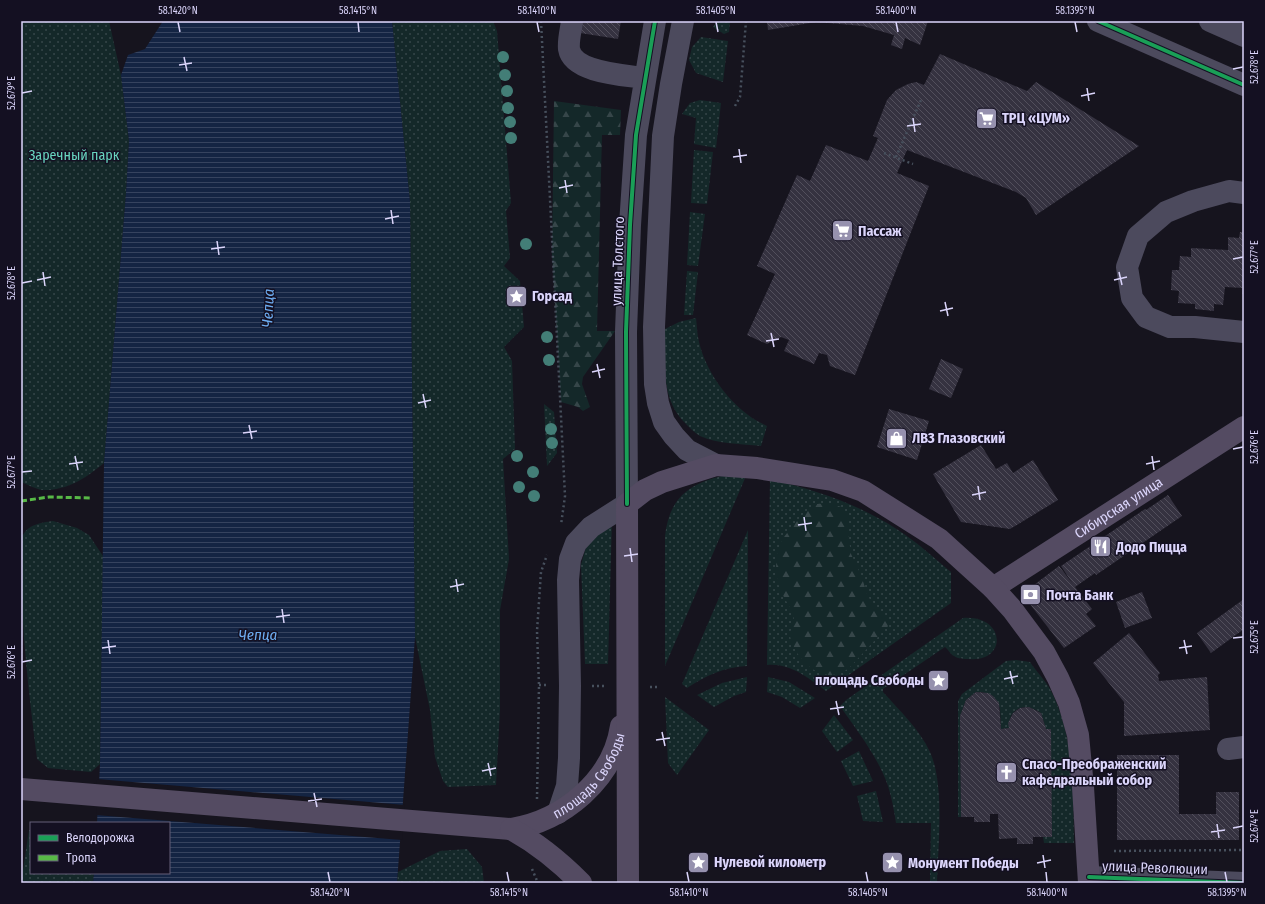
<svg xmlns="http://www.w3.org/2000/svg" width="1265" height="904" font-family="'Fira Sans Condensed',sans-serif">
  <defs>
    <pattern id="grass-dots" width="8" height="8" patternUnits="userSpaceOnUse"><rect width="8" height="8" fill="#142829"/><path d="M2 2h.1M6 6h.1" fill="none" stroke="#364649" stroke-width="1.8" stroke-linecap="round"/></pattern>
    <pattern id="forest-firs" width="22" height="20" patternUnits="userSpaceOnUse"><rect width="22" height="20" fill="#142829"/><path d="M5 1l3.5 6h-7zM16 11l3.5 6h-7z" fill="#364649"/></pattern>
    <pattern id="water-rules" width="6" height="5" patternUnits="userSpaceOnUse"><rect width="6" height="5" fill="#142443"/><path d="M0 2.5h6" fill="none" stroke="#36435f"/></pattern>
    <pattern id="building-back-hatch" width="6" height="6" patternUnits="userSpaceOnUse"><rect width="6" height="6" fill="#353240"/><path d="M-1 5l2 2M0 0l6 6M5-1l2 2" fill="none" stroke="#524f5c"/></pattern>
  </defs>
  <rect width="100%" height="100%" fill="#16141e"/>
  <path fill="url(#grass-dots)" d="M21,21H109L121,75L129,141L126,193L104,463C86,478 67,491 42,490C35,489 27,484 21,482Z
    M392,21H493L497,31L511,203L506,211L510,258L504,266L520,281L524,327L504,347L512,361L515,449L503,459L509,559L500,610V710L496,785L448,787L443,781L435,757L430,710L415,637L410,202Z
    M717,21H730L729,32L724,34L713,27Z
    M701,37L728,41L723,82L696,73L689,60L692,47Z
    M700,100L721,103L716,148L694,144L696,118L682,114L690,103Z
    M694,150L713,152L707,204L691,203Z
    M690,212L705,214L698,266L687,265Z
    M687,271L698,272L693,315H684Z
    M696,318C697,326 697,334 699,342C707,376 735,412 767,426L761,446C742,444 718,444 700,436C695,433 690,428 686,424C660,399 665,363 665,329L679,322Z
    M544,404L554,412L557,453L547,466Z
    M722,476H746L665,666V536C669,500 687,484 722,476Z
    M770,479C815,490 859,504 898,530C917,542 934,558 951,572V603L826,691C809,678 789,662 767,665Z
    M612,518L608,664H585L581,565L586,547Z
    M53,521L77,528L89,535L103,556L100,764L91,772L48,768L37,759C29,695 21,629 21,565C21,557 19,544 22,537C28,524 40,523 53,521Z
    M748,530L747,666C724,667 705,676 687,688L682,684Z
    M963,618C1007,615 1007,663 969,659C964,659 958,659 954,656C950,654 949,650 945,647L883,689V692C899,710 920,730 930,752C945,785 938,846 937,883H930L931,823H896C894,811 892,798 888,786C878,757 858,732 840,706L846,700Z
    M1016,660L1030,662C1036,671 1045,680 1050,689C1075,736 1073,792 1074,843H1044L1043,837H1052L1046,729L1041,713C1026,702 1008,707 1009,728L1001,729L1000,708L993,696L982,692H976L966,700L960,716L961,817H958V701L962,694L1006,661Z
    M747,677L746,692L734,696L714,707L697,695L722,683Z
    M768,677L789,682L815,698L800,708L782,697L767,692Z
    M665,697L709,730L677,775L668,763Z
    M834,715L853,740L837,752L822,731Z
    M859,751L873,781L853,786L841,761Z
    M876,791L883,822L863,821L857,796Z
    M29,830H31V873H94L93,883H21Z
    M467,849L482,867L484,883H397L398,872L440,851Z"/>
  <path fill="url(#forest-firs)" d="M554,101L621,110L620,135H602L597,331H615L583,377L582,384L590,407L583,411L578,407L561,402L552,254Z
    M829,503L844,508L849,523V539L851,554L861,575L868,597L889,620V625L850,667C826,689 795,661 790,636C789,630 795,625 794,619C792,607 782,597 779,586C775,574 775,555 780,544C784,535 805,510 814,505C818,503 825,504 829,503Z"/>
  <path fill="url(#water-rules)" d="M163,21H392L410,202L415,637L397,883H93L94,873H169V823H97L100,764L104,463L126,193L129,141L121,75L128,55L145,49Z"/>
  <path fill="#16141e" d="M97,779L405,805L402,840L96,815Z"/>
  <path fill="url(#building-back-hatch)" d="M582,21H621L618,39L580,33Z
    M767,21H928L920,45L905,38L902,49L891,45L894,35L863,26L816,22L768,30Z
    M940,54L1027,91L1036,82L1139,146L1036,215L1026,198L1016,192L907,150L897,173L929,186L855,375L830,366L827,355L819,353L814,364L784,351L789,340L781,337L767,344L747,335L775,274L757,266L797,175L810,181L826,145L868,161L878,138L873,136L887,100L896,90L908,84L916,82L924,85Z
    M1240,232H1244V294H1242L1243,288L1225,287L1223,305L1214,304V311L1195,309V304L1178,303L1179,291L1171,290L1172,270H1179L1180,256L1191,257V248L1228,250V237L1239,238Z
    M941,359L963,369L951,398L929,389Z
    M889,409L929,421L917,460L877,447Z
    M981,445L996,469L1007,463L1013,473L1033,460L1058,500L1010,529L961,522L933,474Z
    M1168,495L1182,516L1096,575L1095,573L1075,587L1092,609L1086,614L1096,626L1064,648L1022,594L1059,566L1073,584L1061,566L1145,509L1146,510Z
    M1142,592L1152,618L1125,628L1116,602Z
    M1244,599V629L1211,653L1197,633Z
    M1129,633L1160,673L1158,675L1159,681L1207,677L1210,730L1124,736V702L1093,663Z
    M976,692L988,693L993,696L999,703L1001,729L1009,728L1008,723L1013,713L1020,708L1029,707L1041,713L1046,729H1051L1052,837H1033V844H1017V838L999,839L998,814H990V822H974V817H961L960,716L966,700Z
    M1117,755H1179V814H1216V792H1239V840H1117Z"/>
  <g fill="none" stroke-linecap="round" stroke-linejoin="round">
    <path stroke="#47505d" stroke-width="2.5" stroke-dasharray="2 3" stroke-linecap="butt" d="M541,21L565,496L561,525
      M735,106L740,97L746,21
      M884,153L913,164
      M896,157L921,100
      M539,685H549
      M592,686H607
      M650,687H657
      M537,799L539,685L537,631L541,572L547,555
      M1114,851L1244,850
      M532,869L538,883"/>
    <path stroke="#4c4a5d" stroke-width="22" d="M572,21C571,30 568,40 569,49C573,73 625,75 644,78
      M683,21L671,84L663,136L654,327L655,384L658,403L664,422L674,436L687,450L716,465
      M1098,21L1244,85
      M1210,21L1244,36
      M1244,193L1229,191L1193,201L1166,212L1138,236L1127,267L1132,298L1146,317L1170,327H1195L1244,332
      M1228,749L1244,747
      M558,813L567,786L569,758L570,686L568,580L570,559L576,543L591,527L627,504L626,332L630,225L636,135L655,21
      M1089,877L1244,883"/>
    <g stroke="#544b62" stroke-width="22">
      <path id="s1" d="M993,588L1244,427"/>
      <path id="s2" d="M21,789L511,829C563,821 613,780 621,726"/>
      <path d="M511,829C537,843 560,862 581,883"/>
      <path d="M628,883L627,504L645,490L662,482L716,465L757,468L832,480L863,491L939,539L993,588L1012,609L1044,652L1058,678L1069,703L1078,735L1083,787L1089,883"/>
    </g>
    <path stroke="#58b947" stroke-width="3" stroke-dasharray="6 3" stroke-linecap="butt" d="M21,501L49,497L92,498"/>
    <defs>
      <path id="cycleway" d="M1098,21L1244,85
        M627,504L626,332L630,225L636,135L655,21
        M1089,877L1244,883"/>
    </defs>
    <use href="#cycleway" stroke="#141022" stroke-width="6"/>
    <use href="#cycleway" stroke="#1a9f57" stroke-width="4"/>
  </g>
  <g fill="#437e77">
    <circle cx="503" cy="57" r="6"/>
    <circle cx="505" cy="75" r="6"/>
    <circle cx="507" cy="91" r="6"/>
    <circle cx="508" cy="108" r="6"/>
    <circle cx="510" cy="122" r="6"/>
    <circle cx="511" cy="138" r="6"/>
    <circle cx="526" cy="244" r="6"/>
    <circle cx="547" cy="337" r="6"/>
    <circle cx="549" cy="360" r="6"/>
    <circle cx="551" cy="429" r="6"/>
    <circle cx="552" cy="443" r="6"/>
    <circle cx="517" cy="456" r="6"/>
    <circle cx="533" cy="472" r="6"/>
    <circle cx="519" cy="487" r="6"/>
    <circle cx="534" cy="496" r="6"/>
  </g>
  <path fill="none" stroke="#dbd5fb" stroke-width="1.5" d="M178,22L180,32M358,22L359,32M537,22L539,32M716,22L718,32M896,22L898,32M1075,22L1077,32M184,57L187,71M179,65L192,63M1233,69L1243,67M1087,88L1089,101M22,93L32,91M1081,96L1095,93M913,118L915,132M907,126L921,124M739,149L741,163M733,157L747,155M565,180L567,193M559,188L573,185M391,210L393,224M385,219L399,216M217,241L219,255M211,249L225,247M1233,259L1243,257M43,272L45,286M1119,272L1122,285M37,280L51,277M1114,280L1127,277M22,283L32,281M945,302L948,316M940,311L953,308M771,333L774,347M766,341L779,339M597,364L600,378M592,372L605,369M423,394L426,408M418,403L431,400M249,425L252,439M243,433L257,431M1233,449L1243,447M75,456L78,470M1152,456L1154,470M69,464L83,462M1146,464L1160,461M22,472L32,471M978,486L980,500M972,495L986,492M804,517L806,531M798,525L812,523M630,548L632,562M624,556L638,554M456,579L458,592M450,587L464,584M282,609L284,623M276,617L290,615M1233,638L1243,637M108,640L110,654M1184,640L1187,654M102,648L116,646M1179,648L1192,646M22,662L32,660M1010,671L1013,684M1004,679L1018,676M836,701L839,715M830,709L844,707M662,732L665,746M656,740L670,738M488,763L491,776M482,771L496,768M314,793L317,807M308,801L322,799M1217,824L1219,838M1233,828L1243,826M1211,832L1225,830M1043,855L1045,868M1037,863L1051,860M328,872L330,882M507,872L509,882M687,872L689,882M866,872L868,882M1046,872L1047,882M1225,872L1227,882"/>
  <defs>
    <symbol id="supermarket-square" viewBox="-11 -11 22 22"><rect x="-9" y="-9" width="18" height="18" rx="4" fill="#9691ae" stroke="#141022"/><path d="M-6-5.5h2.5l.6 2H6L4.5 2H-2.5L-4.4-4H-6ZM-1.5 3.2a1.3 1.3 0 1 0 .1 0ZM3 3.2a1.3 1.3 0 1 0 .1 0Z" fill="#fff"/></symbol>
    <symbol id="sight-square" viewBox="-11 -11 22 22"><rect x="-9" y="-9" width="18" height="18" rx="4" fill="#9691ae" stroke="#141022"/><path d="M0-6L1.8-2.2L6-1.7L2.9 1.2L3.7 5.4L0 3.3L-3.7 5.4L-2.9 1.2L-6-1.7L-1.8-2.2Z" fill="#fff"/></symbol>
    <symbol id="shop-square" viewBox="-11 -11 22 22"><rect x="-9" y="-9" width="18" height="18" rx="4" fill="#9691ae" stroke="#141022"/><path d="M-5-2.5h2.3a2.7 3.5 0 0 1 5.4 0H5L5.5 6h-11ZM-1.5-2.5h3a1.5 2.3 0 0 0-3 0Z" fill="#fff"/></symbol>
    <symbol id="restaurant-square" viewBox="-11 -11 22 22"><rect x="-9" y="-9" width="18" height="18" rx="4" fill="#9691ae" stroke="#141022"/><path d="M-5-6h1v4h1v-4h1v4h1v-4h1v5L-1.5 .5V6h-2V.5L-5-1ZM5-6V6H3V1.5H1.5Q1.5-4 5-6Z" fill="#fff"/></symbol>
    <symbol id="bank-square" viewBox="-11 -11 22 22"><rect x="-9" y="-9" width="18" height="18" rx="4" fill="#9691ae" stroke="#141022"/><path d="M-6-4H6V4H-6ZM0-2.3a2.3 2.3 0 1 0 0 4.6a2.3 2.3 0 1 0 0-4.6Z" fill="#fff"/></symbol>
    <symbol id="church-square" viewBox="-11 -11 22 22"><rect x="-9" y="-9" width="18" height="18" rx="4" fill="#9691ae" stroke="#141022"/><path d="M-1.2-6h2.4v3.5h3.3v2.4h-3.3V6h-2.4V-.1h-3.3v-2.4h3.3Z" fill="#fff"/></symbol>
  </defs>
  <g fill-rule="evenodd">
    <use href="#supermarket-square" x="974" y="106" width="25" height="25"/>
    <use href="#supermarket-square" x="830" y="218" width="25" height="25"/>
    <use href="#sight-square" x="504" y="284" width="25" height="25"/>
    <use href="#shop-square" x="884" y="426" width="25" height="25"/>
    <use href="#restaurant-square" x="1088" y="534" width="25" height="25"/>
    <use href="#bank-square" x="1018" y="582" width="25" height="25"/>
    <use href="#sight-square" x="926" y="668" width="25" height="25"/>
    <use href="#church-square" x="994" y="760" width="25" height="25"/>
    <use href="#sight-square" x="686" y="850" width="25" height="25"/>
    <use href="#sight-square" x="880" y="850" width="25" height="25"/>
  </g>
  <g text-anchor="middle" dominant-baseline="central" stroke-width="3" stroke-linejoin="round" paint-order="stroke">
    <g font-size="14" font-weight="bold" fill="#dbd5fb" stroke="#141022" text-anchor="start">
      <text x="1002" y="118">ТРЦ «ЦУМ»</text>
      <text x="858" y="231">Пассаж</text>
      <text x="532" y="296">Горсад</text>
      <text x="912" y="438">ЛВЗ Глазовский</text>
      <text x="1116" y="547">Додо Пицца</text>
      <text x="1046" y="595">Почта Банк</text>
      <text x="924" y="680" text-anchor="end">площадь Свободы</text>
      <text x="1022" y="764">Спасо-Преображенский<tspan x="1022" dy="16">кафедральный собор</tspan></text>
      <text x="714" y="862">Нулевой километр</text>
      <text x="908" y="863">Монумент Победы</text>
    </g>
    <g font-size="14" fill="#68d4bf" stroke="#141022">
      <text x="74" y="155">Заречный парк</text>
    </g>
    <g font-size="14" fill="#dbd5fb" stroke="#141022">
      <text transform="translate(618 261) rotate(-88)">улица Толстого</text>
      <text stroke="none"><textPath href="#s1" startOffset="149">Сибирская улица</textPath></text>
      <text stroke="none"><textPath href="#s2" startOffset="591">площадь Свободы</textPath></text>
      <text transform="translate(1155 868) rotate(2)">улица Революции</text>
    </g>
    <g font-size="15" font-style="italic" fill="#6dacf1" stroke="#141022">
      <text transform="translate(268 308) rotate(-87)">Чепца</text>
      <text x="258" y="635">Чепца</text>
    </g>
  </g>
  <rect width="1265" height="904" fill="none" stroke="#141022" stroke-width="44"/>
  <rect x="30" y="822" width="140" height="52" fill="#141022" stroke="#645f79"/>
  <rect x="38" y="835" width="20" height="6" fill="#1a9f57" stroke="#645f79"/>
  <text x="66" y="842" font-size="12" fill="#dbd5fb">Велодорожка</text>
  <rect x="38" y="855" width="20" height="6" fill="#58b947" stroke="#645f79"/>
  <text x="66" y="862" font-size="12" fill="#dbd5fb">Тропа</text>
  <rect x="22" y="22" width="1221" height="860" fill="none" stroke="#dbd5fb" stroke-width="1.5"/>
  <g font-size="10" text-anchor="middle" fill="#dbd5fb">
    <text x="178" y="14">58.1420°N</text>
    <text x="358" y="14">58.1415°N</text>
    <text x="537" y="14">58.1410°N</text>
    <text x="716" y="14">58.1405°N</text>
    <text x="896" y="14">58.1400°N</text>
    <text x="1075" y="14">58.1395°N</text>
    <text transform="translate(1254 67) rotate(-90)" y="4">52.678°E</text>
    <text transform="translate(11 93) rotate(-90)" y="4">52.679°E</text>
    <text transform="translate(1254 257) rotate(-90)" y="4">52.677°E</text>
    <text transform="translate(11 283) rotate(-90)" y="4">52.678°E</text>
    <text transform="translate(1254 447) rotate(-90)" y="4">52.676°E</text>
    <text transform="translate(11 472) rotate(-90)" y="4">52.677°E</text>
    <text transform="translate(1254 637) rotate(-90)" y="4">52.675°E</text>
    <text transform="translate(11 662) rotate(-90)" y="4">52.676°E</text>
    <text transform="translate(1254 826) rotate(-90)" y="4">52.674°E</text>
    <text x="330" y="896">58.1420°N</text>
    <text x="509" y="896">58.1415°N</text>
    <text x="689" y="896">58.1410°N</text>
    <text x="868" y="896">58.1405°N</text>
    <text x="1047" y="896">58.1400°N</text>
    <text x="1227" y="896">58.1395°N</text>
  </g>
</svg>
